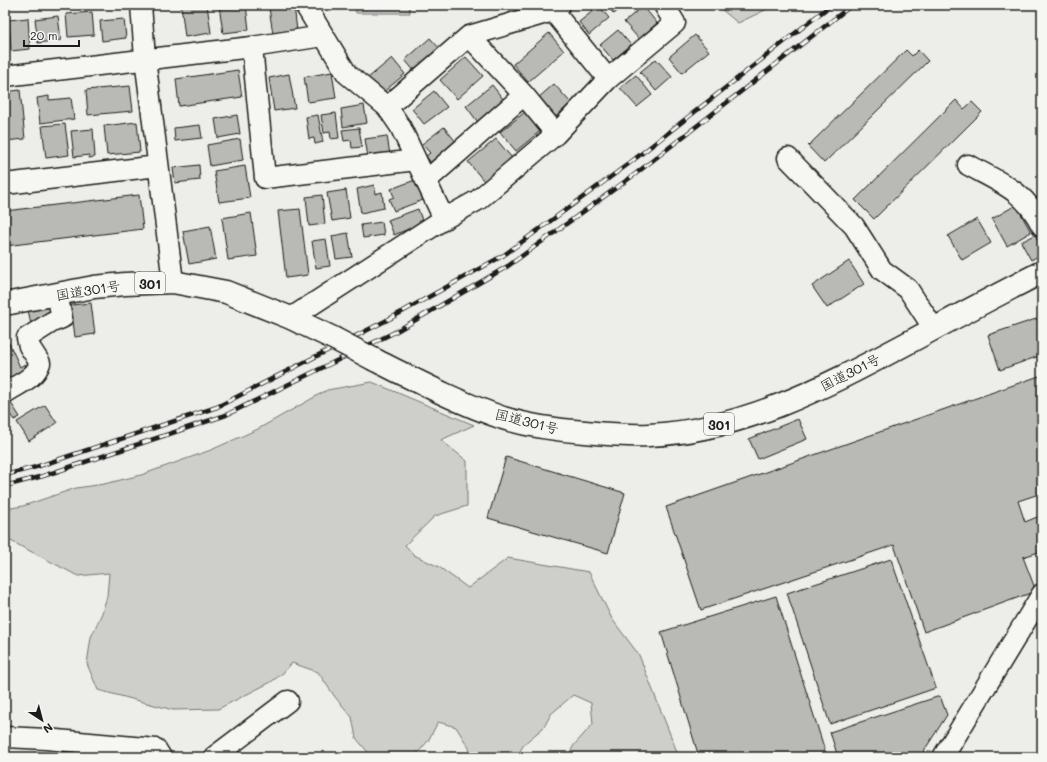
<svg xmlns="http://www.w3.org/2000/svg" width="1047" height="762" font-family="Mali,'Klee One',sans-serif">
  <rect width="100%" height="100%" fill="#edede9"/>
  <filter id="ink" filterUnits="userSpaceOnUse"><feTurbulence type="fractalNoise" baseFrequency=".025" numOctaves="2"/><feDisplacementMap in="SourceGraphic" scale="8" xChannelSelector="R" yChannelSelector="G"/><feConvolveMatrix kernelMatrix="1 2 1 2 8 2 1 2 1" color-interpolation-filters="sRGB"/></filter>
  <g filter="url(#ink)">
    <path fill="#cececb" stroke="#757574" d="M355,5H409L410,13H356Z
      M716,5H776L738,23Z
      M372,382L474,425L441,440L467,461V506L435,516L405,545L414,555L439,567L468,588L508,558L589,572L612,619L639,655L679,757H567L574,745L593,724L591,703L573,695L551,714L544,727L524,744L517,757H471L469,748L456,727L438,722L428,741L414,757H372L356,738L352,717L335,697L318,672L292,663L283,673L271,682L218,709L173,710L98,690L87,664L91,637L102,613L107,596L109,573L78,576L5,538V509L23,506L76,488L104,484L141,475L211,450L258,429L327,390Z"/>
    <path fill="#b9b9b6" stroke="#1c1c1c" d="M181,5H207L211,33L185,37Z
      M219,5H246L249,30L223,33Z
      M294,5L297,31L273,34L269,8Z
      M594,5H598L609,18L589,35L579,22L593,11L590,8Z
      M606,5H624L614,14Z
      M643,6L657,23L639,39L624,22Z
      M92,12L94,35L68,37L66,14Z
      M58,16L61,40L38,43L35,19Z
      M28,18L30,49L11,51L9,20Z
      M124,19L126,38L102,41L100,21Z
      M5,23L7,43H5Z
      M618,30L631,45L613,60L600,45Z
      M549,33L564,51L528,82L513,64Z
      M695,35L709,51L682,73L669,57Z
      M430,38L441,50L416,73L405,60Z
      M906,50L912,56L918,50L928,61L824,163L808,146Z
      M466,57L483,76L457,99L440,80Z
      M392,58L405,74L381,94L368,78Z
      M656,59L672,77L656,91L640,72Z
      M238,70L242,97L179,106L176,79Z
      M332,72L336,98L308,102L304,77Z
      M289,74L295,108L274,111L269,78Z
      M636,75L652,95L637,107L620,88Z
      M554,84L571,103L554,118L537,99Z
      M492,85L507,104L480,125L466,106Z
      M130,86L133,111L88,115L86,90Z
      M20,90L25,139L5,141V92Z
      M434,91L447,107L424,124L412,109Z
      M49,96V100L71,98L74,119L40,123L37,98Z
      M956,100L964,109L972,102L982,112L874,219L855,200Z
      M364,105L367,123L343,127L341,109Z
      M529,109L545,127L516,151L500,132Z
      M336,113L339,138L331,139L330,132L324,133L321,115Z
      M237,115L240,134L218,138L215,119Z
      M318,115L323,142L315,144L314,138L309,139L306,117Z
      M137,122L140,152L107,155L104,126Z
      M65,124L69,155L46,158L42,126Z
      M200,125L202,138L175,141L174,128Z
      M444,127L457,143L431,163L426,156L430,153L422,144Z
      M359,128L362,147L352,148L351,140L344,141L342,130Z
      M93,129L95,157L89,158V155L74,157L71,131Z
      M387,136L390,155L368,157L365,139Z
      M240,139L243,160L210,166L207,145Z
      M496,139L512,158L484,181L468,162Z
      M199,165L200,180L175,183L173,168Z
      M245,166L250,198L219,202L214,171Z
      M415,180L423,200L394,211L389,199L394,197L391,189Z
      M374,185L375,194L382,192L384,208L361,213L357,189Z
      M346,190L350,218L332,221L327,193Z
      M139,195L143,229L5,246V211Z
      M322,195L325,224L309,226L306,197Z
      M1016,205L1031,232L1007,246L992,219Z
      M300,209L308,275L286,278L278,211Z
      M418,209L423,223L394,235L388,220Z
      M251,213L257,256L228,260L222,218Z
      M977,219L991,243L962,260L948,236Z
      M382,222L384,235L363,238L361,225Z
      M210,226L216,259L189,264L183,231Z
      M348,233L352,257L336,259L332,236Z
      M1035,235L1042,247V254L1031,260L1021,242Z
      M326,239L330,266L316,268L312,241Z
      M849,261L864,284L827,308L812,286Z
      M91,303L95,334L75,337L71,305Z
      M49,305L51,317L31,325L28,309Z
      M1042,317V355L1000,370L988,335Z
      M9,343L20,367L25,364L27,370L5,381V345Z
      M1042,375V493L1018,501L1025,522L1042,515V551L1023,557L1036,591L924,632L894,545L701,610L666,507Z
      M11,403L20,417L14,420L5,407Z
      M45,405L57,423L29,441L17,422Z
      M798,419L807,439L758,459L749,439Z
      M506,457L625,493L608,553L488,518Z
      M891,559L936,688L830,724L787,593Z
      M776,596L827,757H699L661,632Z
      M940,696L947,715L920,757H838L830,732Z"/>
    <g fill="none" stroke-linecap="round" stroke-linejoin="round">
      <defs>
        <path id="minor" d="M141,5L145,58L173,282
          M560,5L553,11L608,79
          M469,36L524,95L556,134
          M252,47L265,178L416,160
          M5,76L252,47L323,36
          M387,107L469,36L553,11
          M788,158L854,226L882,270L908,289L934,329
          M968,165C1001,183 1025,191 1042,226
          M427,180L524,95
          M5,184L158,166
          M444,219L478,200L556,134L608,79L675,23L664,5
          M291,318L444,219L400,126L387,107L347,74L305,5
          M5,393C18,384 35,379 40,363L29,346L27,338L52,322L62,318L57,294
          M5,737L46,739L156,749L161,757
          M214,757L288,701
          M943,757L1042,594"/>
        <path id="trunk" d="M5,304L94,287L125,284L173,282L226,292L291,318L333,338
          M375,360C417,381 459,403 503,418C529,426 557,430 585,432C606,434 628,436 649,435C741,431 823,388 902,346C948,321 995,296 1042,272"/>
      </defs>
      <use href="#minor" stroke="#1c1c1c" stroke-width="23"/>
      <use href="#trunk" stroke="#1c1c1c" stroke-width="25"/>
      <use href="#minor" stroke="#f6f6f2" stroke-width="20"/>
      <use href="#trunk" stroke="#f6f6f2" stroke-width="22"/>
      <defs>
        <path id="rail" d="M5,475L36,467L217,407L391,318L504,255L627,165L831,5
          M5,486L43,476L226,415L395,332L508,266L634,175L852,5"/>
      </defs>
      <use href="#rail" stroke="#1c1c1c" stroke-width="4.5"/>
      <use href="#rail" stroke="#f6f6f2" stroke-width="3" stroke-dasharray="9" stroke-linecap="butt"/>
      <defs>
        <path id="trunk-bridge" d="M333,338L375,360"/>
      </defs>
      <use href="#trunk-bridge" stroke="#1c1c1c" stroke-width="25" stroke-linecap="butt"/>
      <use href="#trunk-bridge" stroke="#f6f6f2" stroke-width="22"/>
    </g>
  </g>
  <g text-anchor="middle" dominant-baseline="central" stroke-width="3" stroke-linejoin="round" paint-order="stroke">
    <g fill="#f6f6f2" stroke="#5d5d5c" stroke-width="1">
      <rect x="135" y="272" width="30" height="22" rx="3"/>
      <rect x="704" y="413" width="30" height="22" rx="3"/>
    </g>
    <g font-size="13" font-weight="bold" fill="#1c1c1c">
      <text x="150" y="283">301</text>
      <text x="719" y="424">301</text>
    </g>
    <g font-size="14" fill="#1c1c1c" stroke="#f6f6f2">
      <text transform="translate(88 290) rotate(-9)">国道301号</text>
      <text transform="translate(850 372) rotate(-27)">国道301号</text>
      <text transform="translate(527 421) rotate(14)">国道301号</text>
    </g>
  </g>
  <rect width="1047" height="762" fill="none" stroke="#f6f6f2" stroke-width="20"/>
  <rect x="10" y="10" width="1027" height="742" fill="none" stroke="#1c1c1c" stroke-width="1.5" filter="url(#ink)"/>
  <g transform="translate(42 720) rotate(144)" stroke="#f6f6f2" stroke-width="3" paint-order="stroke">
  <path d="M0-3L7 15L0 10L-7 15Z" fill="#1c1c1c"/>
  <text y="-6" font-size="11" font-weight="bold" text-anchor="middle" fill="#1c1c1c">N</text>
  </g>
  <path d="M24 40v6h55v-6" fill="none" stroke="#1c1c1c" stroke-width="2"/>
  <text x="30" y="40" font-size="12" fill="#1c1c1c" stroke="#f6f6f2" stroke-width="3" paint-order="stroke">20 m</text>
</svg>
